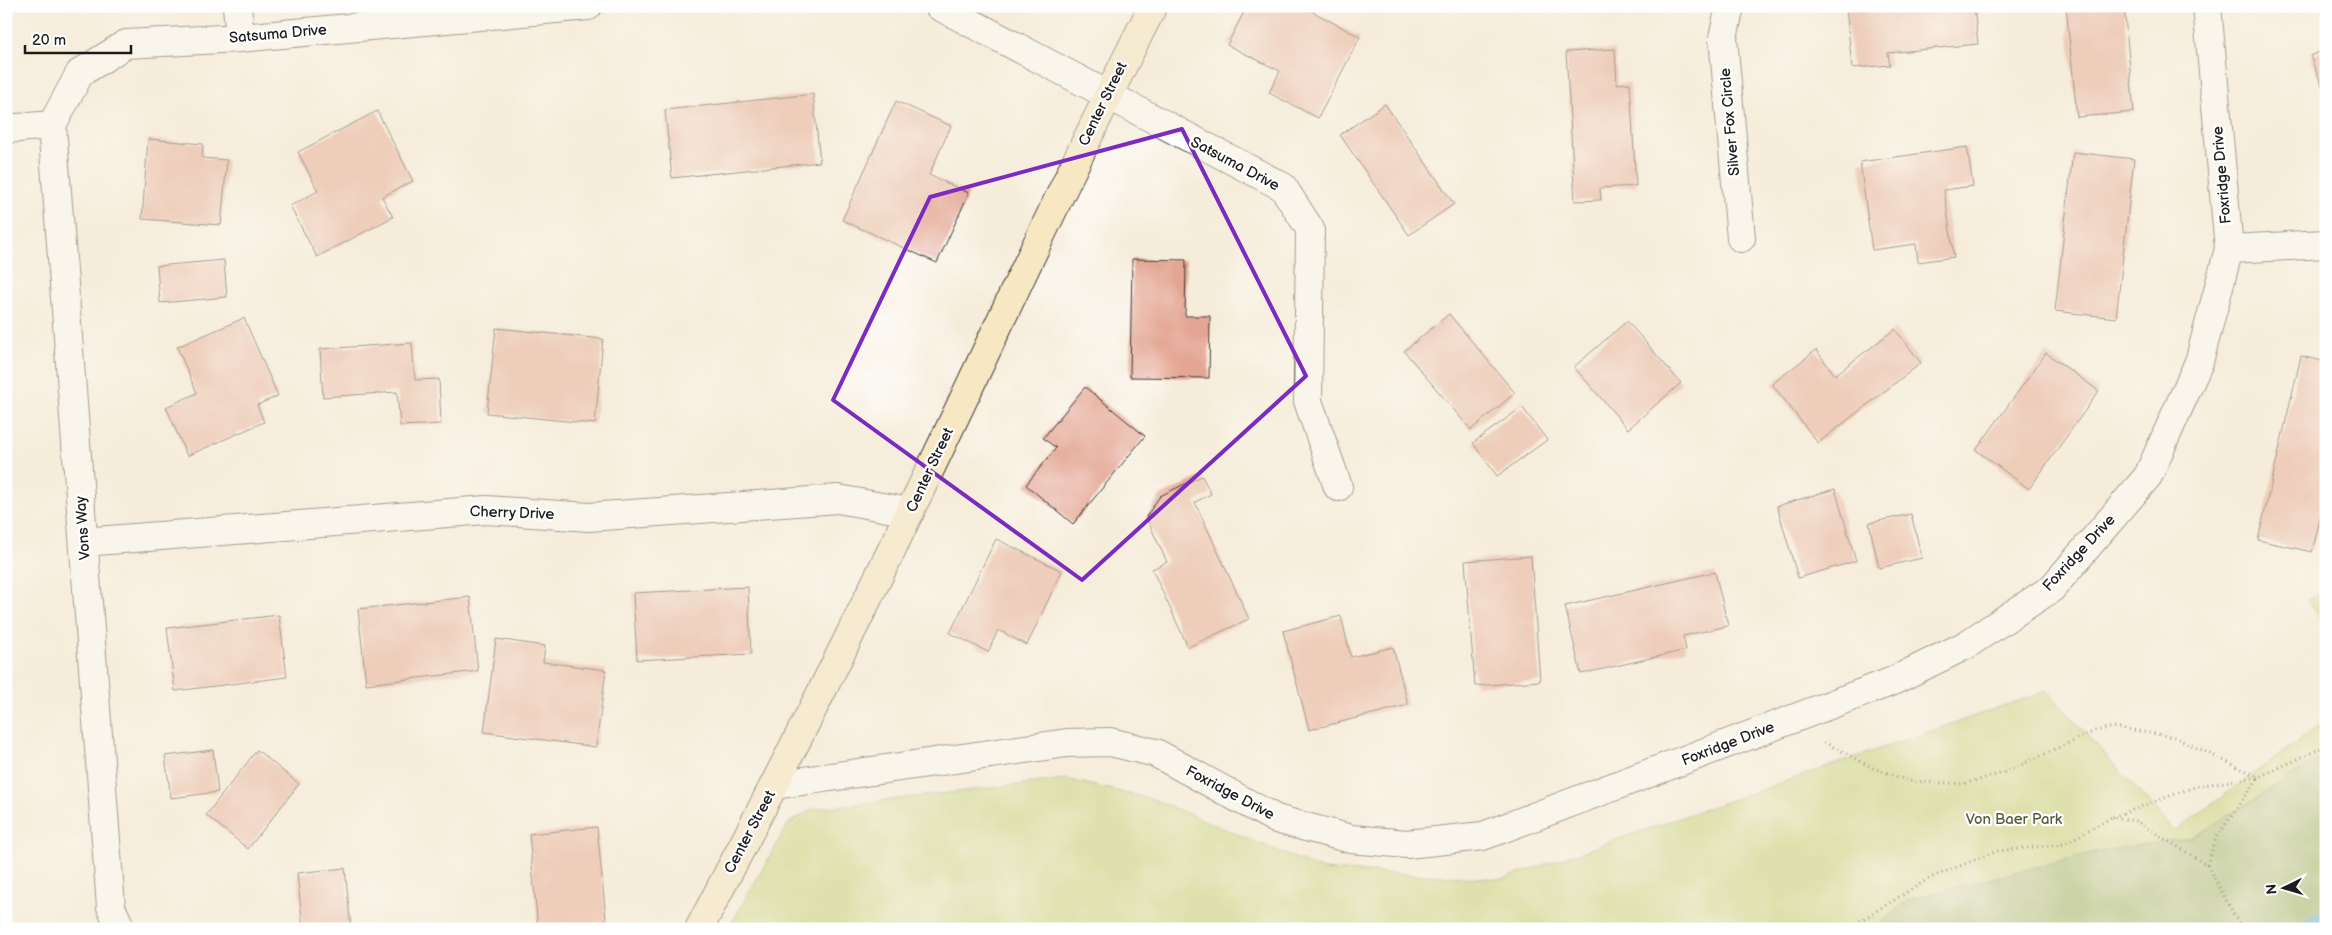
<svg xmlns="http://www.w3.org/2000/svg" width="2332" height="935" font-family="'Balsamiq Sans',sans-serif">
  <rect width="100%" height="100%" fill="#fff"/>
  <filter id="ink" filterUnits="userSpaceOnUse"><feTurbulence type="fractalNoise" baseFrequency=".02" numOctaves="2"/><feDisplacementMap in="SourceGraphic" scale="10" xChannelSelector="R" yChannelSelector="G"/><feConvolveMatrix kernelMatrix="1 2 1 2 8 2 1 2 1" color-interpolation-filters="sRGB"/></filter>
  <filter id="wash" filterUnits="userSpaceOnUse"><feTurbulence type="fractalNoise" baseFrequency=".0096" numOctaves="4" result="noise"/><feDisplacementMap in="SourceGraphic" scale="20" xChannelSelector="R" yChannelSelector="G"/><feGaussianBlur stdDeviation="1.12" result="paint"/><feColorMatrix in="noise" values="0 0 0 0 0 0 0 0 0 0 0 0 0 0 0 0 0 1.4 0 .05"/><feComposite in="paint" operator="in"/></filter>
  <g filter="url(#wash)">
    <rect width="100%" height="100%" fill="#f6ecda"/>
    <path fill="#c2d274" stroke="#6f7748" d="M2326,592V626L2307,600Z
      M2047,691L2175,831L2326,721V929H728L789,823L813,809L1066,779L1155,800L1323,870L1503,879Z"/>
    <path fill="#99b466" stroke="#5a6841" d="M2326,755V929H1875L1907,900L2095,852L2193,837Z"/>
    <g fill="none" stroke-linecap="round" stroke-linejoin="round">
      <path stroke="#4dafcc" stroke-width="10" d="M2299,929L2326,912"/>
    </g>
    <g id="blocks">
      <path fill="#e4a693" d="M1247,6H1302L1360,37L1318,118L1269,93L1280,71L1227,45Z
        M1600,6H1621L1619,13Z
        M1974,6L1978,44L1888,53L1890,65L1852,68L1846,7Z
        M2066,6H2124L2134,112L2077,117Z
        M1615,49L1617,84L1630,83L1636,186L1600,188L1601,200L1575,201L1566,52Z
        M2326,49V95L2310,56Z
        M813,94L820,162L672,178L665,110Z
        M896,101L951,126L929,175L969,193L937,263L842,220Z
        M1385,104L1454,204L1409,235L1340,135Z
        M377,111L413,181L382,197L393,217L317,257L290,206L318,191L298,152Z
        M148,139L203,144L202,158L227,160L221,225L142,219Z
        M1967,147L1973,186L1944,190L1954,257L1918,262L1916,244L1872,250L1860,162Z
        M2073,152L2134,159L2116,318L2055,311Z
        M1132,259L1186,260L1185,316H1210L1209,378L1130,377Z
        M224,260L227,297L160,303L157,266Z
        M1449,314L1515,393L1471,430L1404,351Z
        M244,318L278,396L257,405L264,422L187,456L166,407L197,393L177,347Z
        M1627,321L1681,383L1628,429L1574,367Z
        M496,328L603,339L595,424L487,413Z
        M1895,329L1921,363L1818,443L1772,384L1816,350L1835,375Z
        M412,343L415,380L439,379L441,424L400,426L397,392L323,397L320,349Z
        M2046,353L2099,391L2029,489L1976,450Z
        M2301,356L2326,362V495L2312,552L2258,540Z
        M1085,387L1145,436L1073,524L1026,485L1056,448L1043,438Z
        M1522,407L1547,440L1497,476L1473,443Z
        M1202,476L1211,494L1195,502L1249,619L1188,647L1152,569L1167,562L1146,517L1160,496Z
        M1835,489L1856,561L1798,578L1777,506Z
        M1911,514L1922,558L1879,568L1869,523Z
        M996,539L1062,571L1027,645L998,630L988,652L950,633Z
        M1531,556L1540,681L1475,686L1465,561Z
        M1715,572L1728,626L1683,636L1686,650L1581,674L1565,606Z
        M748,587L751,654L637,660L633,593Z
        M470,597L478,671L366,684L358,609Z
        M279,615L287,677L175,691L167,628Z
        M1341,616L1351,657L1393,647L1408,705L1309,730L1283,631Z
        M496,639L545,646L543,662L606,670L596,747L484,732Z
        M213,750L218,792L171,798L165,756Z
        M257,750L299,784L248,849L206,815Z
        M597,827L607,929H538L529,834Z
        M345,868L351,929H303L297,873Z"/>
    </g>
  </g>
  <g filter="url(#ink)">
    <use href="#blocks" fill-opacity="0" stroke="#3d3b38" stroke-width="1"/>
    <g fill="none" stroke-linecap="round" stroke-linejoin="round">
      <defs>
        <path id="street" d="M237,6L240,38
          M939,6L1283,187L1310,229L1308,401L1338,487
          M1730,6L1723,38L1741,238
          M52,125L111,907L121,929
          M6,129L52,125L80,73L126,44L240,38L588,6
          M2229,249L2326,244
          M84,542L486,510L589,517L838,499L910,512
          M775,785L1067,743L1110,742L1156,753L1276,819L1351,839L1407,844L1483,836L1893,681L1966,645L2052,588L2148,476L2199,362L2229,249L2207,6"/>
        <path id="secondary" d="M699,929C772,790 844,651 911,509C992,342 1068,172 1153,6"/>
      </defs>
      <use href="#street" stroke="#3d3b38" stroke-width="30"/>
      <use href="#secondary" stroke="#3d3b38" stroke-width="30"/>
      <path stroke="#3d3b38" stroke-width="3" stroke-dasharray="1 4" stroke-linecap="butt" d="M1824,742L1873,768L1909,781L1963,784L2003,773L2095,731L2114,727L2174,737L2259,777
        M2113,817L2197,786L2258,777
        M2207,865L2216,838L2259,777L2326,746
        M1847,929L1930,878L1997,851L2064,844L2112,817L2136,821L2207,865L2242,929"/>
      <use href="#street" stroke="#fff" stroke-width="28"/>
      <use href="#secondary" stroke="#f7e8c3" stroke-width="28"/>
    </g>
  </g>
  <path d="M0 0H2332V935H0ZM1182,129L1306,376L1082,580L833,400L930,197Z" fill="#f6ecda" fill-opacity=".55" fill-rule="evenodd"/>
  <path fill="none" stroke="#7b2cbf" stroke-width="4" stroke-linejoin="round" d="M1182,129L1306,376L1082,580L833,400L930,197Z"/>
  <g text-anchor="middle" dominant-baseline="central" stroke-width="4.5" stroke-linejoin="round" paint-order="stroke">
    <g font-size="15" fill="#1c1c1c" stroke="#fff">
      <text transform="translate(278 34) rotate(-5)">Satsuma Drive</text>
      <text transform="translate(1103 104) rotate(-64)">Center Street</text>
      <text transform="translate(1730 122) rotate(-95)">Silver Fox Circle</text>
      <text transform="translate(1235 164) rotate(28)">Satsuma Drive</text>
      <text transform="translate(2222 175) rotate(-95)">Foxridge Drive</text>
      <text transform="translate(930 470) rotate(-65)">Center Street</text>
      <text transform="translate(512 513) rotate(2)">Cherry Drive</text>
      <text transform="translate(83 528) rotate(-94)">Vons Way</text>
      <text transform="translate(2079 553) rotate(-47)">Foxridge Drive</text>
      <text transform="translate(1728 744) rotate(-21)">Foxridge Drive</text>
      <text transform="translate(1230 793) rotate(28)">Foxridge Drive</text>
      <text transform="translate(750 832) rotate(-62)">Center Street</text>
    </g>
    <g font-size="15" fill="#565c3b" stroke="#fff">
      <text x="2014" y="819">Von Baer Park</text>
    </g>
  </g>
  <rect width="2332" height="935" fill="none" stroke="#fff" stroke-width="25"/>
  <g transform="translate(2284 888) rotate(265)" stroke="#ffffff" stroke-width="4" paint-order="stroke">
  <path d="M0-4L9 19L0 12L-9 19Z" fill="#1c1c1c"/>
  <text y="-8" font-size="14" font-weight="bold" text-anchor="middle" fill="#1c1c1c">N</text>
  </g>
  <path d="M25 45v8h106v-8" fill="none" stroke="#1c1c1c" stroke-width="2.5"/>
  <text x="32" y="45" font-size="15" fill="#1c1c1c" stroke="#ffffff" stroke-width="4" paint-order="stroke">20 m</text>
</svg>
